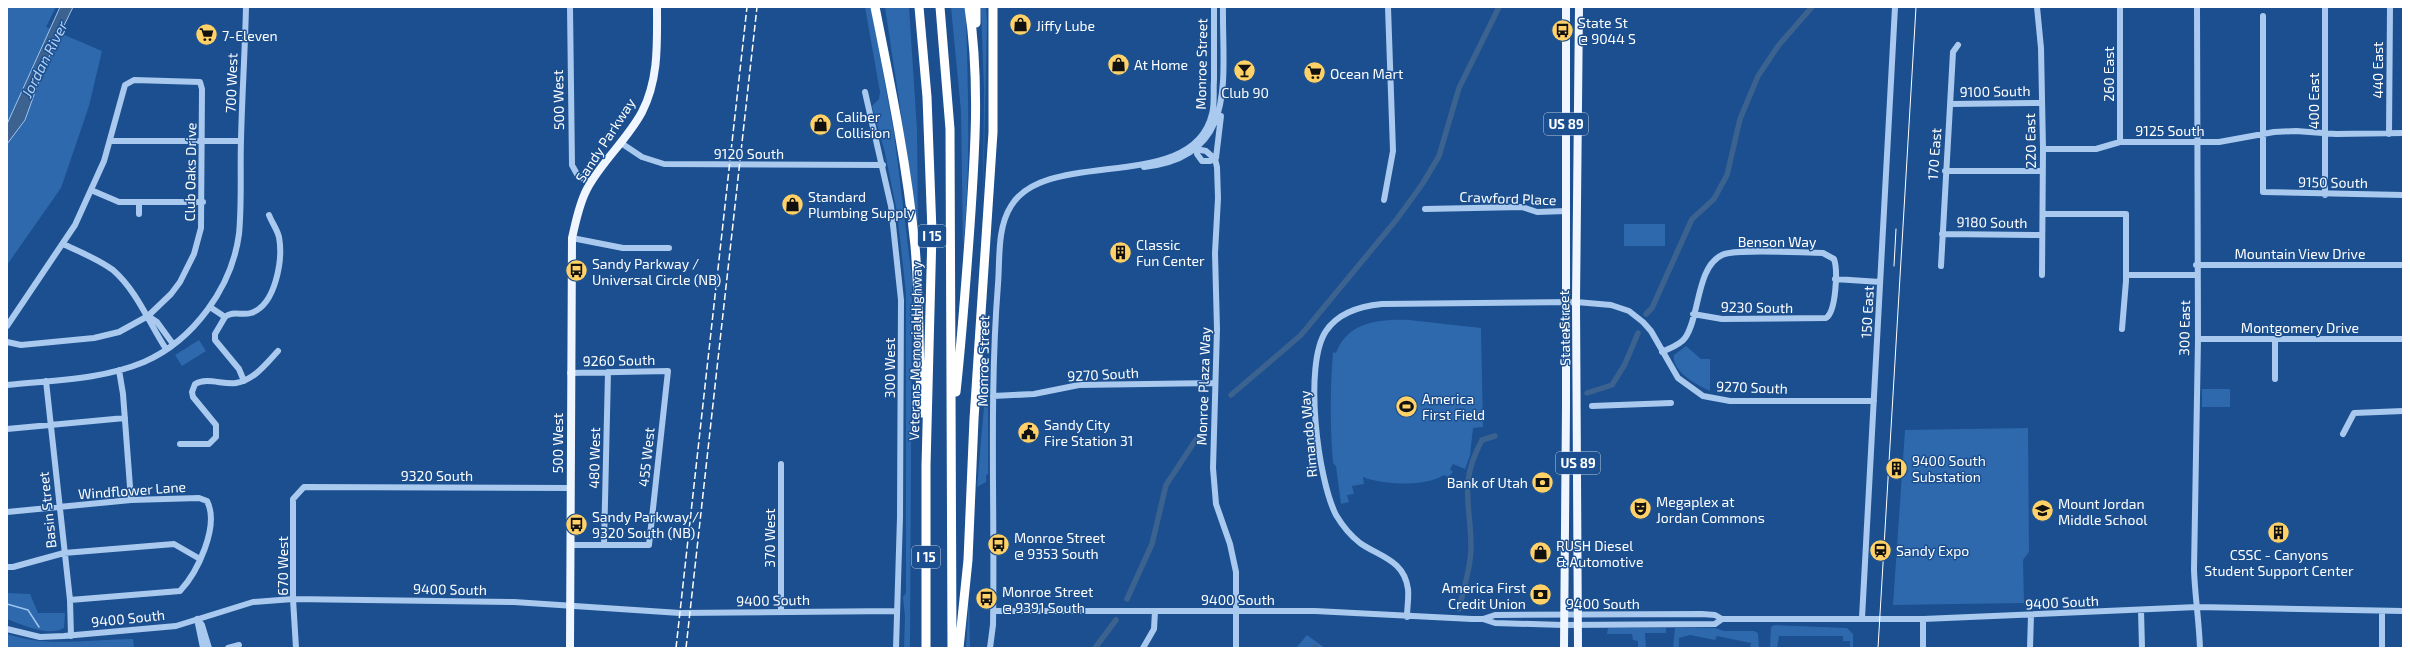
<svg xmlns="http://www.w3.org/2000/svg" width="2410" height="655" font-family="'Exo 2',sans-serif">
  <rect width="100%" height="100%" fill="#1b4f8f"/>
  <path fill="#2e69ad" d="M7,7H56L46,27L102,51L89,106L61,188L7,265Z
    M865,7H871L894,133L912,279L910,648H904L905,617L903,597L906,593V293L897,212L885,153L872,106L879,99L880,92Z
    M885,7H909L917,130L918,227Z
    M951,7H965L966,12C968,91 971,171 963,248L961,111Z
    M981,7H986L987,23L983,203L984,89Z
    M1624,224H1665V246H1624Z
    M1409,320L1481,328L1483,427L1473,428L1470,455L1465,469L1453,464L1450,469L1453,472L1448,477L1444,475C1426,487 1383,485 1363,477L1364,484L1352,486L1354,494L1347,495L1349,502L1341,504L1336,466L1333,463C1330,426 1330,390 1333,352L1336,353C1347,322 1380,319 1409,320Z
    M199,340L206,351L182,366L175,355Z
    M1686,346L1701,359H1710V391C1697,385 1671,371 1674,355Z
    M988,361V474L986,475V482L977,487Z
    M2202,389H2230V407H2202Z
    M2028,428L2029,552L2023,560L2024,603L1893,605L1905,430Z
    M7,593L30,594L38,613H65L64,628C49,637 22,625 7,619Z
    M969,600L970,648H966Z
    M1774,625L1847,628L1853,634V648H1850V641H1843V636H1779L1777,648H1770L1771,627Z
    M1608,628H1666V633H1645L1646,648H1638V641L1633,640L1632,634H1607Z
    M1675,628H1715L1724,631H1754L1758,633L1759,648H1750L1751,643L1717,636L1715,640L1690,635L1679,638V648H1673Z
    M7,634C48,648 91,639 133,639L134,648H7Z
    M1307,635L1325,648H1296Z"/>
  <path fill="#3c6290" stroke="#9cc4f0" d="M60,7H73L44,67L25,120L7,144V124Z"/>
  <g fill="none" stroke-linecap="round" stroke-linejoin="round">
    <path stroke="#9cc4f0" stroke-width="1.5" d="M7,604L28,610L39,627"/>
    <path stroke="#3c6290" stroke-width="5.5" d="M1646,314L1652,308L1692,219L1714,199L1727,175L1740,119L1758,76L1778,46L1812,7
      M1587,393L1612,385L1625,364L1638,333
      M1231,395L1301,335L1397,219L1423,183L1439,156L1459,88L1499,7
      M1127,599L1152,544L1166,485L1197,438
      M1459,609C1463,590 1471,568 1471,548C1471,502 1458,485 1482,440L1495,436
      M1095,648L1116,620
      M1314,648L1315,647"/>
    <path stroke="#a9c9ee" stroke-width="6" d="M570,7L572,165L578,176L591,183
      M2037,7L2041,48L2043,149L2042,275
      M2197,7L2198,339L2194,570C2195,596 2199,621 2200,648
      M2263,16V192L2403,195
      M865,92L891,206L901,300L900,517L896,648
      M1950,104L2041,103
      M2389,134L2390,7
      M110,141H241
      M2120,142V7
      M621,143L642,157L664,164L883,165
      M1197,147V154L1202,161H1210L1216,158L1221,116
      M2043,149H2096L2120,142H2219L2274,132L2296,131L2336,134L2403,133
      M1184,153L1196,149L1206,151L1215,159L1217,167L1218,198L1215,253L1217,329L1213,468L1216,504L1230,544L1236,572V648
      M1144,167C1239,157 1222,79 1223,7
      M1945,171H2042
      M91,190L119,202H203
      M2325,195V7
      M1384,200L1393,151L1388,7
      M139,202V214
      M1425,209L1522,207L1537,212L1566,211
      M2043,214H2126V281L2122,329
      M1942,234L2042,235
      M572,238L623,248H669
      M63,244C80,252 98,259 113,270C137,291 149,323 166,349
      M2196,265H2403
      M1941,266L1953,52L1958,45
      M2126,275H2197
      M1835,279L1880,282
      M210,307L225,317C232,310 242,316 251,313C276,305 283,259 279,237C277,229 272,223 269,215
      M148,316L157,322L173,344
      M225,317L215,334V340L239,369L244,381
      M7,326L75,225L104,161L125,85L134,80L200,82L202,89L201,228L194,254L180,282L171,294L148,316L119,332L94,338L21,345L7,342
      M2198,339H2403
      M1662,352C1670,348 1680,345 1685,338C1700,317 1696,267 1722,255C1737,248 1802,253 1823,253L1834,259C1838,270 1836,312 1826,318L1722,319L1693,314
      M119,370L123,394L131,500
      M570,373L668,371L649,545H571
      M2275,379V339
      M46,381L70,600L71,636
      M7,385C53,380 101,380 144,362C194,340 232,287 239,234C242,203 240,171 241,140C242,96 245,51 246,7
      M993,396L1034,394L1079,385L1215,383
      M1592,406L1671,403
      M7,429L125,418
      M2343,434L2354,413L2403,411
      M180,444H209L216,437V425L193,397L192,392L195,384C207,377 223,385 236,383C254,380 266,364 278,351
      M781,464V612
      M7,512L131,500L199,498L207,501C220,526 197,573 180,591L70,600
      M604,545L608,372
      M7,567H13L64,553L174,544L200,559
      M2141,610L2142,648
      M994,611H1315L1472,619H1483L1495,615L1702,614L1715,615L1722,619
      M1407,617C1407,608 1409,598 1408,589C1404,560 1380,557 1360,543C1351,536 1342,525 1336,515C1318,480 1303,365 1326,331C1338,313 1361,306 1382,304L1576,302L1611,305L1629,311L1643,322L1651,331L1678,378L1703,396L1730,401H1874
      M1862,618L1895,7
      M197,619L202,625L209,648
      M197,619L203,648
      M1483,619L1495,623L1563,625L1715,624L1722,619H1923L2197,607L2403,611
      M1923,619V648
      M7,629L40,637L64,636L176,626L253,602L293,599L514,602L680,613L897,611
      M228,648L239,645
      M296,648L293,599V499L304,487L571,488
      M990,648L993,625C995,511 989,398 998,284C1000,259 997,228 1011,206C1047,146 1193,195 1212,114C1215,103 1213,91 1214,80C1214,56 1214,31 1214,7
      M1143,648L1154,629L1155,611
      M2030,648L2031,615
      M2382,648V611"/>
    <path stroke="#f0f6ff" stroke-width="8" d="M570,648L572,238C576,221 579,204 587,189C602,161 627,140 642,112C659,79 657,43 657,7
      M1564,648L1566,406V7
      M1578,648L1576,302L1579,7"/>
    <path stroke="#fff" stroke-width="9" d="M875,7C891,87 907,165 915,246C920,302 918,357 922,413
      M919,7L927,97L932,232L926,466V648
      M940,7L950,129L952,648
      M976,23V7
      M956,392C962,337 966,281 970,226C975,153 980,79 969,7
      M959,648L968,560L974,419L993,132V7"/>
    <path stroke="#fff" stroke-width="1" d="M1894,266L1896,229
      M1878,648L1916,7"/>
    <path stroke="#fff" stroke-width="1.5" stroke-dasharray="7 3" stroke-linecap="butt" d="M676,648L747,7
      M686,648L757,7"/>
  </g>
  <defs>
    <symbol id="shop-disc" viewBox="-11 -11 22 22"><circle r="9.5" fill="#ffd166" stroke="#1b4f8f"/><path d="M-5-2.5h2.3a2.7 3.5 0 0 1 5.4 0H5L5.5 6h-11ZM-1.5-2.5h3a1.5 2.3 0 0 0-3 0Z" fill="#111"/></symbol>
    <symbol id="bus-disc" viewBox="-11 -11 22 22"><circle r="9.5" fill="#ffd166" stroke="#1b4f8f"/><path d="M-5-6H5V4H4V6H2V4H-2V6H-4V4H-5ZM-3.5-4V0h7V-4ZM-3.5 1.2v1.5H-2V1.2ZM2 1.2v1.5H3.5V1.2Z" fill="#111"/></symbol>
    <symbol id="supermarket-disc" viewBox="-11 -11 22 22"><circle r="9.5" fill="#ffd166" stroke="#1b4f8f"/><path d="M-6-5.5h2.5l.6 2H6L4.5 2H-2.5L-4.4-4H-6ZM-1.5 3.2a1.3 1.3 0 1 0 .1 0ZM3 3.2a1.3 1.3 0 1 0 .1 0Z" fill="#111"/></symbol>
    <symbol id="bar-disc" viewBox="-11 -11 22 22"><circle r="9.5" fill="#ffd166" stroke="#1b4f8f"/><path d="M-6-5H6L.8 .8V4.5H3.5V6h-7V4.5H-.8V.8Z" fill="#111"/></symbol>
    <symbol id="building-disc" viewBox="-11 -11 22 22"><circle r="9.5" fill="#ffd166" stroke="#1b4f8f"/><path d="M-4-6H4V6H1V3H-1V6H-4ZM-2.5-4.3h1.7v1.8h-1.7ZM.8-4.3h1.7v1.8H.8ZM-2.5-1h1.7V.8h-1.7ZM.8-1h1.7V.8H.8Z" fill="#111"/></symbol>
    <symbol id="stadium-disc" viewBox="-11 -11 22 22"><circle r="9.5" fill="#ffd166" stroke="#1b4f8f"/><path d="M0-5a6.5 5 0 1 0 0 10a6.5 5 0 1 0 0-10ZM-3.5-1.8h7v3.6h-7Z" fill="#111"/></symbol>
    <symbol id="civic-disc" viewBox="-11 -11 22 22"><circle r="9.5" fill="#ffd166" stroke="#1b4f8f"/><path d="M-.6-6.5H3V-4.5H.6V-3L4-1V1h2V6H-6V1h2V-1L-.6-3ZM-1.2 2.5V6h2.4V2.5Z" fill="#111"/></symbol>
    <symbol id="bank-disc" viewBox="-11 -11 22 22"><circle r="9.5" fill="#ffd166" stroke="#1b4f8f"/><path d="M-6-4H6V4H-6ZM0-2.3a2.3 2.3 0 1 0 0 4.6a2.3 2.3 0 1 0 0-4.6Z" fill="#111"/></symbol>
    <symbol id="theatre-disc" viewBox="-11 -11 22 22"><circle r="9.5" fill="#ffd166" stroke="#1b4f8f"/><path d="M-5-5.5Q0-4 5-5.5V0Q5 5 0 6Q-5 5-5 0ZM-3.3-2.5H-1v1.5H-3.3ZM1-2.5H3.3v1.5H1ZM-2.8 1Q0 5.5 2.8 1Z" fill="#111"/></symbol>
    <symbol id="school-disc" viewBox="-11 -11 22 22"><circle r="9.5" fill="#ffd166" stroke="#1b4f8f"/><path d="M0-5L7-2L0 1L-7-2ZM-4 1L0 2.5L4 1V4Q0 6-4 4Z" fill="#111"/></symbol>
    <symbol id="station-disc" viewBox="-11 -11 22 22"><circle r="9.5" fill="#ffd166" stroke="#1b4f8f"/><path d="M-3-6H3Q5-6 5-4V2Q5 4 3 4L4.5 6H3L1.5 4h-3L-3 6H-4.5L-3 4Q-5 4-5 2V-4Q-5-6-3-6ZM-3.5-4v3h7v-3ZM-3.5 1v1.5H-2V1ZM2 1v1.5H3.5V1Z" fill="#111"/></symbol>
  </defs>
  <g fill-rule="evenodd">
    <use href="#shop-disc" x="1008" y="12" width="25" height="25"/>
    <use href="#bus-disc" x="1550" y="18" width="25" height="25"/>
    <use href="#supermarket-disc" x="194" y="22" width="25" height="25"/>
    <use href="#shop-disc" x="1106" y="52" width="25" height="25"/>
    <use href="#bar-disc" x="1232" y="58" width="25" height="25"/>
    <use href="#supermarket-disc" x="1302" y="60" width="25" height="25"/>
    <use href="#shop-disc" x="808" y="112" width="25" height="25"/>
    <use href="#shop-disc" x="780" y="192" width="25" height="25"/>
    <use href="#building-disc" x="1108" y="240" width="25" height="25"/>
    <use href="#bus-disc" x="564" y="258" width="25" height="25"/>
    <use href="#stadium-disc" x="1394" y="394" width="25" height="25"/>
    <use href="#civic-disc" x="1016" y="420" width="25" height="25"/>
    <use href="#building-disc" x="1884" y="456" width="25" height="25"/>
    <use href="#bank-disc" x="1530" y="470" width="25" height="25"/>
    <use href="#theatre-disc" x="1628" y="496" width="25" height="25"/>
    <use href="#school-disc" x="2030" y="498" width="25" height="25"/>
    <use href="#bus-disc" x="564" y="512" width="25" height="25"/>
    <use href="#building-disc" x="2266" y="520" width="25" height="25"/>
    <use href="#bus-disc" x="986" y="532" width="25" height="25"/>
    <use href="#station-disc" x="1868" y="538" width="25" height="25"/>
    <use href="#shop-disc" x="1528" y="540" width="25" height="25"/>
    <use href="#bank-disc" x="1528" y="582" width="25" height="25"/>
    <use href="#bus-disc" x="974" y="586" width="25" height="25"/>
  </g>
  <g text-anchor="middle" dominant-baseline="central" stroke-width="3" stroke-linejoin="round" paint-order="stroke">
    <g fill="#1b4f8f" stroke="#bbcadd" stroke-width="1">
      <rect x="1544" y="113" width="44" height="22" rx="3"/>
      <rect x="918" y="225" width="28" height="22" rx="3"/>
      <rect x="1556" y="452" width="44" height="22" rx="3"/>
      <rect x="912" y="546" width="28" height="22" rx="3"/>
    </g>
    <g font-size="13" font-weight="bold" fill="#fff">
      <text x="1566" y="124">US 89</text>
      <text x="932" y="236">I 15</text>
      <text x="1578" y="463">US 89</text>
      <text x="926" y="557">I 15</text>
    </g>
    <g font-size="14" fill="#fff" stroke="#1b4f8f" text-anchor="start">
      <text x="1578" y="22">State St<tspan x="1578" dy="16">@ 9044 S</tspan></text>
      <text x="1036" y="25">Jiffy Lube</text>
      <text x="222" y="35">7-Eleven</text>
      <text x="1134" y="64">At Home</text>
      <text x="1330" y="73">Ocean Mart</text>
      <text x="1245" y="92" text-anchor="middle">Club 90</text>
      <text x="836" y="116">Caliber<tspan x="836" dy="16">Collision</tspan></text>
      <text x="808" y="196">Standard<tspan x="808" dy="16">Plumbing Supply</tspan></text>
      <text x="1136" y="244">Classic<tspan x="1136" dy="16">Fun Center</tspan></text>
      <text x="592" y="263">Sandy Parkway /<tspan x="592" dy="16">Universal Circle (NB)</tspan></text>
      <text x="1422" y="398">America<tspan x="1422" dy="16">First Field</tspan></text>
      <text x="1044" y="424">Sandy City<tspan x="1044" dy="16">Fire Station 31</tspan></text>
      <text x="1912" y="460">9400 South<tspan x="1912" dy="16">Substation</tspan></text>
      <text x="1528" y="482" text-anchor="end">Bank of Utah</text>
      <text x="1656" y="501">Megaplex at<tspan x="1656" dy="16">Jordan Commons</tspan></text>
      <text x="2058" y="503">Mount Jordan<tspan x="2058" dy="16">Middle School</tspan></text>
      <text x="592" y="516">Sandy Parkway /<tspan x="592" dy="16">9320 South (NB)</tspan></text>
      <text x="1014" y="537">Monroe Street<tspan x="1014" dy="16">@ 9353 South</tspan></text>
      <text x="1556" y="545">RUSH Diesel<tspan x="1556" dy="16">&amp; Automotive</tspan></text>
      <text x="1896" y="550">Sandy Expo</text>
      <text x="2279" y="554" text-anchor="middle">CSSC - Canyons<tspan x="2279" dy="16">Student Support Center</tspan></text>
      <text x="1526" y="587" text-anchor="end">America First<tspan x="1526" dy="16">Credit Union</tspan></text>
      <text x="1002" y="591">Monroe Street<tspan x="1002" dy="16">@ 9391 South</tspan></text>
    </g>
    <g font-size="14" fill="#fff" stroke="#1b4f8f">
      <text transform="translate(1201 64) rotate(-89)">Monroe Street</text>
      <text transform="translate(2377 70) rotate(-90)">440 East</text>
      <text transform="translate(2108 74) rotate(-90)">260 East</text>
      <text transform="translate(231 83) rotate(-88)">700 West</text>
      <text transform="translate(1995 91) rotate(-1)">9100 South</text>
      <text transform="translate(558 100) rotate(-91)">500 West</text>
      <text transform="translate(2313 101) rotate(-90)">400 East</text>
      <text x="2170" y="130">9125 South</text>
      <text transform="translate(605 140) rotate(-57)">Sandy Parkway</text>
      <text transform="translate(2030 141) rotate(-91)">220 East</text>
      <text x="749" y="153">9120 South</text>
      <text transform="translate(1934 154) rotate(-86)">170 East</text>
      <text transform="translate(190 172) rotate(-89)">Club Oaks Drive</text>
      <text transform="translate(2333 182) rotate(1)">9150 South</text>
      <text transform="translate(1508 198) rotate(2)">Crawford Place</text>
      <text transform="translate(1992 222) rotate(1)">9180 South</text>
      <text x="1777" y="241">Benson Way</text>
      <text x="2300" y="253">Mountain View Drive</text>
      <text transform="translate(1757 307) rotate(1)">9230 South</text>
      <text transform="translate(1867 312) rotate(-87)">150 East</text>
      <text x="2300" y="327">Montgomery Drive</text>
      <text transform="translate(1564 328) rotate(-91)">State Street</text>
      <text transform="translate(2184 328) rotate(-89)">300 East</text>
      <text transform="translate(915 351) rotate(-89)">Veterans Memorial Highway</text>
      <text transform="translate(619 360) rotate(-1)">9260 South</text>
      <text transform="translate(983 361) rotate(-89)">Monroe Street</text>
      <text transform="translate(889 368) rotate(-90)">300 West</text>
      <text transform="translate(1103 374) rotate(-3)">9270 South</text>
      <text transform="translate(1203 386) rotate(-88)">Monroe Plaza Way</text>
      <text transform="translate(1752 387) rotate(2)">9270 South</text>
      <text transform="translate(1308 434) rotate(-95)">Rimando Way</text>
      <text transform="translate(557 443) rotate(-90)">500 West</text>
      <text transform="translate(646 457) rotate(-84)">455 West</text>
      <text transform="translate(594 458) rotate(-89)">480 West</text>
      <text x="437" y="475">9320 South</text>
      <text transform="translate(132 490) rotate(-4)">Windflower Lane</text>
      <text transform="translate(47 510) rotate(-96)">Basin Street</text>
      <text transform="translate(769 538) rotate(-90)">370 West</text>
      <text transform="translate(282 566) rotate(-90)">670 West</text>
      <text transform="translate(450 589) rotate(1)">9400 South</text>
      <text x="1238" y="599">9400 South</text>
      <text transform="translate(773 600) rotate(-1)">9400 South</text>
      <text transform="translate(2062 602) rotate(-3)">9400 South</text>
      <text x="1603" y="603">9400 South</text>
      <text transform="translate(128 618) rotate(-6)">9400 South</text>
    </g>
    <g font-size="15" font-style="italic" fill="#b5d3f5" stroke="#1b4f8f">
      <text transform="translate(44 59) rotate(-63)">Jordan River</text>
    </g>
  </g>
  <rect width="2410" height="655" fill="none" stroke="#ffffff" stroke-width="16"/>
</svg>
